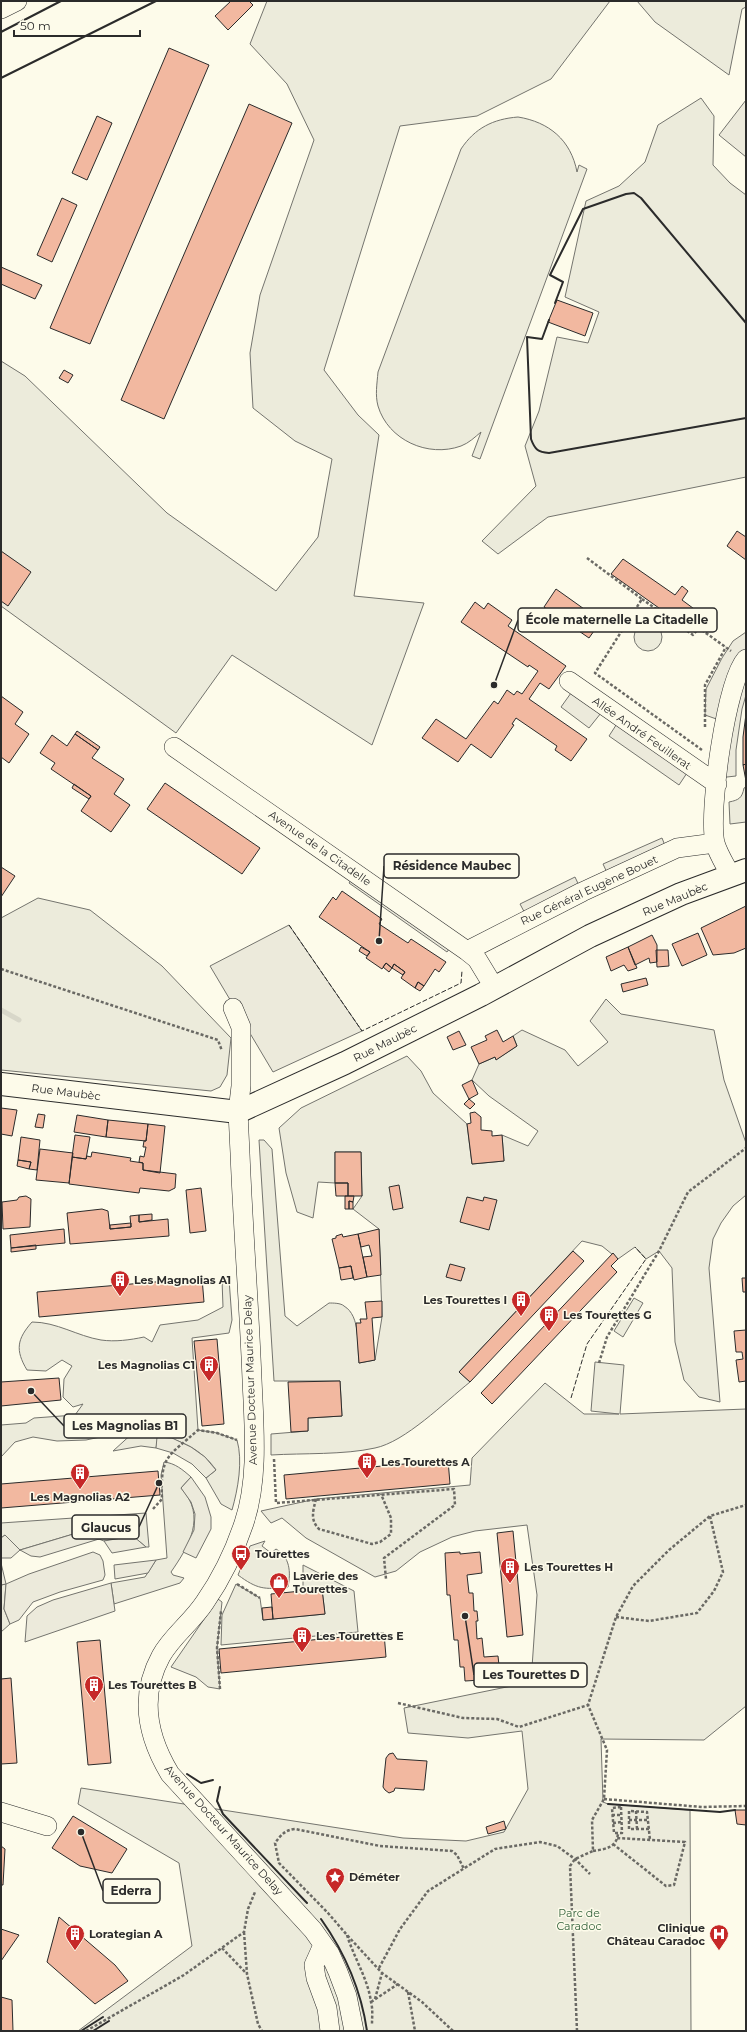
<svg xmlns="http://www.w3.org/2000/svg" width="747" height="2032" font-family="Montserrat,sans-serif">
  <rect width="100%" height="100%" fill="#fdfbea"/>
  <path fill="#ecebdb" stroke="#74746e" d="M267,1H610L551,79L477,116L400,126L324,370L358,415L379,435L354,596L424,603L372,745L232,655L176,733L1,606V361L25,376L167,513L276,591L318,537L332,459L295,441L253,408L250,353L260,295L314,140L287,84L250,44Z
    M637,1H746V7L742,9L729,75L655,22Z
    M701,98L714,116L713,165L730,183L746,195V477L548,517L498,554L482,541L536,486L525,446L539,411L557,337L588,343L599,312L565,297L586,201L619,186L645,162L658,125Z
    M518,117C549,122 571,140 577,172L579,165L587,169L480,459L472,456L481,432C475,437 469,443 461,446C428,458 388,440 378,406C375,395 377,384 378,372L461,149C475,128 493,119 518,117Z
    M634 637a14 14 0 1 1 28 0a14 14 0 1 1-28 0Z
    M746,787V822L730,824L729,802C739,800 742,798 744,788Z
    M38,898L90,910L162,966L231,1038L227,1075L220,1087L211,1091L1,1070V918Z
    M606,999L621,1014L714,1030L724,1080L746,1143V1195L733,1206L721,1223L713,1239L709,1268L720,1402L699,1397L684,1380L675,1342L672,1268L659,1251L646,1259L635,1247L618,1259L602,1246L582,1241L459,1372L470,1382C445,1402 405,1442 375,1448C344,1455 303,1453 271,1455V1434L308,1431V1418L342,1416L340,1381H274L259,1140H264L272,1149L285,1316L297,1326L329,1303C333,1303 341,1303 344,1306C361,1316 357,1346 359,1363L375,1360L382,1317L379,1229L353,1209L362,1196L361,1152H335V1183L318,1182L313,1218L297,1212L286,1173L279,1128L301,1108L407,1056L421,1071L433,1093L467,1124L472,1164L504,1161L502,1135L528,1146L538,1131L489,1096L472,1080L479,1064L495,1057L497,1059L517,1046L513,1036L522,1030L565,1050L578,1066L608,1042L590,1021Z
    M229,1279L232,1320L229,1333L192,1338L198,1430L217,1433L237,1440C243,1461 238,1489 232,1510L221,1504L206,1478L216,1470C203,1451 180,1438 158,1437L156,1448L141,1446L113,1451L135,1431V1421L110,1435L86,1440L57,1441L33,1437L15,1442L1,1457V1425L26,1423L34,1418L75,1415L83,1404L73,1407L63,1397L64,1379L72,1366L62,1360L46,1371L27,1370C15,1350 17,1339 32,1322C57,1322 77,1336 101,1340C115,1342 130,1340 144,1337L152,1342L160,1325L198,1320L223,1307L222,1280Z
    M634,1298L643,1303L623,1337L614,1331Z
    M595,1362L624,1365L620,1414L746,1409V1706L704,1740L601,1739L603,1802L608,1804L690,1810L691,2031H78L192,1946L179,1863L78,1804L81,1788L403,1838L466,1841L504,1832L528,1789L522,1731L468,1738L408,1733L404,1708L531,1682L537,1595L527,1525L475,1531L452,1537L420,1552L396,1571L375,1577L306,1538L282,1518L271,1523L261,1511L316,1499L470,1485L472,1458L545,1383L584,1414H619L591,1411Z
    M164,1462C175,1463 183,1470 191,1477L181,1488C207,1516 189,1546 171,1572L173,1575L184,1578L180,1583L114,1604L111,1583L145,1577L156,1560L167,1558L161,1475Z
    M146,1513L149,1547H146L133,1536L104,1541L80,1532L20,1550L5,1535L1,1538V1523Z
    M265,1541L262,1546L271,1553L276,1549C290,1557 291,1572 288,1587C264,1590 257,1589 238,1575L250,1546Z
    M303,1565L354,1591L358,1632L221,1645L222,1615L236,1584L260,1598L263,1620L325,1614L322,1590L303,1591Z
    M6,1584L4,1609L10,1624L1,1632V1585Z
    M218,1599L222,1602L217,1648L220,1689L208,1687L196,1677L171,1667Z"/>
  <path fill="#eceadb" stroke="#74746e" d="M746,100V157L719,135Z
    M746,632V695L742,709L736,750V776L718,778L725,722L705,715L706,689L722,658L733,641Z
    M576,686L605,708L589,728L561,707Z
    M620,719L691,767L679,785L609,736Z
    M662,838L668,853L610,879L603,864Z
    M356,873L454,942L447,952L349,883Z
    M575,877L582,892L528,919L520,904Z
    M289,925L362,1031L273,1072L210,966Z
    M157,1437L172,1438L191,1447L205,1457L216,1470L206,1478L192,1464L173,1453L156,1448Z
    M191,1477L205,1497L211,1517V1529L196,1558L183,1552L194,1530L195,1514L191,1502L181,1488Z
    M80,1532L99,1539L40,1557L31,1556L20,1550L11,1558H1V1538L5,1535L20,1550Z
    M133,1536L146,1547L112,1553L104,1541Z
    M93,1552L100,1555L103,1561L105,1575L103,1580L60,1592L33,1602L19,1620L10,1624L4,1609L6,1584L1,1585V1563L6,1584L29,1574Z
    M156,1560L148,1573L115,1579L114,1565Z
    M111,1583L115,1611L25,1642L27,1616L37,1607L53,1600Z"/>
  <g fill="none" stroke-linecap="round" stroke-linejoin="round">
    <path stroke="#d8d7c9" stroke-width="5" d="M1,1010L19,1020"/>
  </g>
  <path fill="#f2b8a0" stroke="#2b2b2b" d="M231,1H249L253,5L228,30L215,16Z
    M169,48L209,65L90,344L50,328Z
    M249,104L292,123L164,419L121,400Z
    M97,116L112,123L87,180L72,173Z
    M62,198L77,205L52,262L37,255Z
    M1,267L42,285L35,299L1,284Z
    M557,300L593,313L585,336L548,322Z
    M64,370L73,375L68,383L59,378Z
    M737,531L746,537V560L727,546Z
    M1,551L31,572L8,606L1,601Z
    M623,559L675,595L682,586L688,591L682,600L701,614L690,630L611,574Z
    M556,589L601,621L589,638L544,607Z
    M475,602L484,609L488,603L512,620L508,626L566,666L549,689L540,683L529,699L587,739L571,761L555,750L557,746L516,718L512,724L514,725L491,758L471,744L458,762L422,738L436,719L466,739L494,701L498,704L507,690L514,695L517,691L522,694L538,671L529,665L528,667L461,622Z
    M1,696L23,712L15,724L29,734L9,763L1,757Z
    M746,714V764L743,765V737Z
    M77,731L100,747L98,750L75,734Z
    M75,734L98,750L92,758L124,779L114,794L130,805L111,832L81,811L91,796L51,769L55,763L40,753L52,735L67,746Z
    M746,764V781L743,765Z
    M165,783L260,848L242,874L147,809Z
    M74,784L91,796L89,799L72,788Z
    M1,867L15,876L1,897Z
    M342,891L382,919L379,924L408,943L411,939L446,962L439,972L435,969L424,986L418,982L415,988L401,978L405,972L394,964L392,968L386,963L382,969L366,958L370,952L319,917L333,897L336,900Z
    M746,906V948L734,953L713,955L701,928Z
    M698,933L707,955L682,966L672,944Z
    M652,935L657,945V962L650,963L649,958L635,965L628,947Z
    M361,947L370,952L367,956L359,951Z
    M628,947L637,968L628,971L624,965L611,971L606,957Z
    M656,950H668L669,966L657,967Z
    M386,963L392,968L389,972L383,967Z
    M394,964L405,972L403,975L392,968Z
    M646,978L648,985L623,992L621,984Z
    M418,982L424,986L420,991L415,988Z
    M497,1030L503,1042L513,1036L517,1046L496,1060L495,1057L479,1064L471,1047L487,1040L485,1036Z
    M459,1031L466,1045L453,1050L447,1037Z
    M472,1080L478,1094L469,1099L462,1085Z
    M469,1099L475,1104L470,1109L464,1104Z
    M1,1108L17,1110L12,1136L1,1134Z
    M475,1112L481,1117V1130L492,1131V1136L502,1135L504,1161L472,1164L467,1124L471,1123L470,1113Z
    M38,1114L45,1115L43,1128L35,1127Z
    M77,1115L108,1120L106,1137L74,1132Z
    M108,1120L148,1124L146,1141L106,1137Z
    M148,1124L165,1126L160,1173L143,1170V1163L139,1162L140,1156L144,1157L146,1147H143L144,1141H146Z
    M75,1135L90,1137L86,1159L72,1157Z
    M21,1137L40,1140L37,1170L29,1169L31,1162L18,1160Z
    M40,1149L73,1153L69,1183L36,1180Z
    M92,1152L131,1158L130,1161L143,1163V1170L176,1174L175,1188L169,1191L140,1188L139,1193L69,1184L72,1157L86,1159L87,1156L91,1157Z
    M335,1152H361L362,1196H348V1183H335Z
    M18,1160L31,1162L29,1169L17,1166Z
    M335,1183H348V1196H336Z
    M399,1185L403,1208L393,1210L389,1187Z
    M201,1188L206,1231L190,1233L186,1190Z
    M26,1196L31,1199L30,1227L3,1229L2,1202L17,1200L19,1197Z
    M345,1196H354L353,1202L349,1201V1209H345Z
    M467,1197L483,1201L484,1197L497,1200L489,1230L460,1222Z
    M349,1201L353,1202V1209H349Z
    M102,1209L108,1211L110,1229L131,1227L130,1216L139,1215V1222L168,1219L169,1236L70,1244L67,1213Z
    M152,1214V1220L139,1222V1215Z
    M131,1223V1227L110,1229V1225Z
    M64,1229L65,1243L11,1248L10,1235Z
    M379,1229L381,1275L367,1277L363,1257L372,1256L369,1245L361,1247L358,1234Z
    M342,1234L343,1237L358,1234L367,1277L354,1280L351,1266L339,1268L332,1239L336,1238V1236Z
    M36,1245V1249L11,1252V1248Z
    M573,1251L584,1261L470,1382L459,1372Z
    M613,1253L618,1259L611,1266L617,1272L492,1404L481,1393Z
    M450,1264L465,1268L461,1281L446,1277Z
    M351,1266L353,1278L341,1280L339,1268Z
    M202,1278L204,1302L39,1317L37,1292Z
    M742,1278H746V1292H743Z
    M382,1301V1317L372,1318L375,1360L359,1363L356,1323H361L360,1319H367L365,1302Z
    M746,1330V1381L739,1382L736,1360L743,1359L742,1352H736L734,1331Z
    M217,1339L224,1424L202,1426L194,1341Z
    M59,1378L61,1400L1,1406V1382Z
    M340,1381L342,1416L308,1418V1431L291,1432L288,1382Z
    M448,1460L450,1484L286,1499L284,1475Z
    M158,1471L160,1495L1,1508V1484Z
    M513,1531L523,1635L507,1637L497,1533Z
    M460,1552V1554L480,1552L482,1573L467,1575L469,1593H473L474,1611H477L478,1621H476L477,1639L482,1638L484,1657L498,1656L500,1675L480,1677L481,1680L465,1681L464,1667H460L458,1640H454L450,1595H447L445,1553Z
    M322,1589L325,1614L273,1619L271,1594Z
    M272,1607L273,1619L263,1620L262,1608Z
    M384,1633L386,1657L221,1673L219,1649Z
    M100,1640L111,1763L88,1765L77,1642Z
    M11,1678L17,1763L1,1764V1679Z
    M393,1753L397,1759L427,1761L424,1790L395,1788L394,1791L389,1793L385,1790L383,1787L386,1758L389,1754Z
    M735,1810H746V1825L737,1824Z
    M73,1816L127,1849L112,1873L80,1866L52,1848Z
    M504,1821L506,1829L488,1834L486,1827Z
    M1,1846L5,1849L3,1885H1Z
    M59,1917L115,1965L128,1981L95,2004L47,1962Z
    M1,1929L19,1935L1,1961Z
    M1,1997L12,2000L13,2031H1Z"/>
  <g fill="none" stroke-linecap="round" stroke-linejoin="round">
    <defs>
      <path id="minor" d="M1,9L17,1
        M569,681L717,784
        M174,747L467,951L477,959L494,987
        M731,876C726,866 718,854 715,843C708,812 726,682 746,659
        M467,951L582,892L677,848L715,843
        M233,1008L241,1027V1086L238,1112L240,1153C243,1228 249,1304 252,1379C254,1426 259,1478 244,1523C235,1550 221,1579 205,1602C192,1622 172,1636 161,1656C139,1696 147,1736 170,1774L313,1930L330,1954L338,1972L347,1996L354,2031
        M1,1812L47,1826
        M323,1945L314,1965L316,1978L327,2008L330,2031"/>
      <path id="major" d="M1,1084L238,1112L345,1063L481,995L590,936L681,894L746,870"/>
    </defs>
    <use href="#minor" stroke="#2b2b2b" stroke-width="20"/>
    <use href="#major" stroke="#2b2b2b" stroke-width="24"/>
    <path stroke="#6a6964" stroke-width="2.5" stroke-dasharray="3 2" stroke-linecap="butt" d="M587,558L642,599L595,673L702,750
      M642,599L693,635L699,628L731,651
      M705,727V685L726,647
      M1,969L218,1040L222,1051
      M599,1363L607,1337L659,1251L688,1192L746,1148
      M274,1459L276,1503L454,1489L455,1505L384,1558L386,1579
      M316,1499C313,1511 310,1520 319,1529L372,1544L380,1542L391,1534V1518L381,1494
      M153,1509L162,1499C160,1455 168,1457 198,1430L217,1433L237,1440
      M237,1584L260,1598
      M616,1617L649,1621L697,1613L714,1591L723,1572L710,1516
      M220,1689L217,1648L221,1611
      M398,1703L463,1718L497,1719L519,1727L588,1705
      M604,1799L702,1807L746,1806
      M621,1807L622,1833H614L612,1808Z
      M636,1811L637,1829
      M612,1815H621
      M629,1820H648
      M613,1823L622,1822
      M649,1829H629V1811L647,1812L650,1840
      M613,1844L666,1886L674,1885L685,1842L617,1838
      M593,1851C605,1849 617,1848 618,1833
      M244,1932L247,1974L258,2024L262,2031
      M347,1935C354,1958 368,1979 371,2002C373,2009 372,2017 372,2024
      M222,1948L247,1974
      M379,1968L400,1929L428,1891L495,1849L540,1842L557,1846L575,1859L590,1874
      M408,1992L415,2031
      M375,1999L382,1973
      M371,2002L398,1984
      M86,2031L184,1975L244,1932L248,1909L255,1892
      M453,2031L422,2002L382,1973L347,1935L328,1913L279,1863L275,1843C281,1835 285,1830 295,1829L380,1846L452,1851L457,1855L464,1869
      M577,2031L570,1866L575,1859L593,1851L592,1820L604,1799L607,1750L588,1705L616,1617L633,1586L669,1550L710,1516L746,1505"/>
    <use href="#minor" stroke="#fdfbea" stroke-width="19"/>
    <use href="#major" stroke="#fdfbea" stroke-width="22"/>
    <path stroke="#2b2b2b" stroke-width="1" stroke-dasharray="5 2" stroke-linecap="butt" d="M289,925L362,1031L461,983L462,971
      M571,1398L587,1344L646,1259L635,1247"/>
    <path stroke="#2b2b2b" stroke-width="2" d="M1,32L61,1
      M1,78L156,1
      M555,303L563,282L550,275L583,209L626,194L634,193L641,198L746,323
      M549,320L542,339L527,337L531,439C535,450 538,452 549,453L746,418
      M187,1774L201,1783L213,1780
      M220,1787L217,1801L223,1814L307,1903
      M608,1804L720,1812L735,1810
      M321,1919C345,1953 361,1989 367,2031
      M81,2031L103,2017
      M93,2031L109,2021"/>
  </g>
  <defs>
    <symbol id="building-pin" viewBox="-11 -11 22 30"><path d="M0 17L-7.5 6A9.5 9.5 0 1 1 7.5 6Z" fill="#c62828" stroke="#fdfbea"/><path d="M-4-6H4V6H1V3H-1V6H-4ZM-2.5-4.3h1.7v1.8h-1.7ZM.8-4.3h1.7v1.8H.8ZM-2.5-1h1.7V.8h-1.7ZM.8-1h1.7V.8H.8Z" fill="#fff"/></symbol>
    <symbol id="bus-pin" viewBox="-11 -11 22 30"><path d="M0 17L-7.5 6A9.5 9.5 0 1 1 7.5 6Z" fill="#c62828" stroke="#fdfbea"/><path d="M-5-6H5V4H4V6H2V4H-2V6H-4V4H-5ZM-3.5-4V0h7V-4ZM-3.5 1.2v1.5H-2V1.2ZM2 1.2v1.5H3.5V1.2Z" fill="#fff"/></symbol>
    <symbol id="shop-pin" viewBox="-11 -11 22 30"><path d="M0 17L-7.5 6A9.5 9.5 0 1 1 7.5 6Z" fill="#c62828" stroke="#fdfbea"/><path d="M-5-2.5h2.3a2.7 3.5 0 0 1 5.4 0H5L5.5 6h-11ZM-1.5-2.5h3a1.5 2.3 0 0 0-3 0Z" fill="#fff"/></symbol>
    <symbol id="sight-pin" viewBox="-11 -11 22 30"><path d="M0 17L-7.5 6A9.5 9.5 0 1 1 7.5 6Z" fill="#c62828" stroke="#fdfbea"/><path d="M0-6L1.8-2.2L6-1.7L2.9 1.2L3.7 5.4L0 3.3L-3.7 5.4L-2.9 1.2L-6-1.7L-1.8-2.2Z" fill="#fff"/></symbol>
    <symbol id="hospital-pin" viewBox="-11 -11 22 30"><path d="M0 17L-7.5 6A9.5 9.5 0 1 1 7.5 6Z" fill="#c62828" stroke="#fdfbea"/><path d="M-5-5h3v3.5h4V-5h3V5h-3V1.5h-4V5h-3Z" fill="#fff"/></symbol>
  </defs>
  <g fill-rule="evenodd">
    <use href="#building-pin" x="109" y="1269" width="22" height="30"/>
    <use href="#building-pin" x="510" y="1289" width="22" height="30"/>
    <use href="#building-pin" x="538" y="1304" width="22" height="30"/>
    <use href="#building-pin" x="198" y="1354" width="22" height="30"/>
    <use href="#building-pin" x="356" y="1451" width="22" height="30"/>
    <use href="#building-pin" x="69" y="1462" width="22" height="30"/>
    <use href="#bus-pin" x="230" y="1543" width="22" height="30"/>
    <use href="#building-pin" x="499" y="1556" width="22" height="30"/>
    <use href="#shop-pin" x="268" y="1571" width="22" height="30"/>
    <use href="#building-pin" x="291" y="1625" width="22" height="30"/>
    <use href="#building-pin" x="83" y="1674" width="22" height="30"/>
    <use href="#sight-pin" x="324" y="1866" width="22" height="30"/>
    <use href="#building-pin" x="64" y="1923" width="22" height="30"/>
    <use href="#hospital-pin" x="708" y="1923" width="22" height="30"/>
  </g>
  <g text-anchor="middle" dominant-baseline="central" stroke-width="3" stroke-linejoin="round" paint-order="stroke">
    <g font-size="11" fill="#2b2b2b" stroke="#fdfbea">
      <text transform="translate(642 733) rotate(35)">Allée André Feuillerat</text>
      <text transform="translate(320 848) rotate(35)">Avenue de la Citadelle</text>
      <text transform="translate(589 890) rotate(-25)">Rue Général Eugène Bouet</text>
      <text transform="translate(675 899) rotate(-23)">Rue Maubèc</text>
      <text transform="translate(385 1043) rotate(-27)">Rue Maubèc</text>
      <text transform="translate(66 1092) rotate(7)">Rue Maubèc</text>
      <text transform="translate(250 1380) rotate(-92)">Avenue Docteur Maurice Delay</text>
      <text transform="translate(224 1830) rotate(48)">Avenue Docteur Maurice Delay</text>
    </g>
    <g font-size="11" font-weight="bold" fill="#2b2b2b" stroke="#fdfbea" text-anchor="start">
      <text x="134" y="1280">Les Magnolias A1</text>
      <text x="507" y="1300" text-anchor="end">Les Tourettes I</text>
      <text x="563" y="1315">Les Tourettes G</text>
      <text x="195" y="1365" text-anchor="end">Les Magnolias C1</text>
      <text x="381" y="1462">Les Tourettes A</text>
      <text x="80" y="1497" text-anchor="middle">Les Magnolias A2</text>
      <text x="255" y="1554">Tourettes</text>
      <text x="524" y="1567">Les Tourettes H</text>
      <text x="293" y="1576">Laverie des<tspan x="293" dy="13">Tourettes</tspan></text>
      <text x="316" y="1636">Les Tourettes E</text>
      <text x="108" y="1685">Les Tourettes B</text>
      <text x="349" y="1877">Déméter</text>
      <text x="705" y="1928" text-anchor="end">Clinique<tspan x="705" dy="13">Château Caradoc</tspan></text>
      <text x="89" y="1934">Lorategian A</text>
    </g>
    <g font-size="11" fill="#34623c" stroke="#fdfbea">
      <text x="579" y="1913">Parc de<tspan x="579" dy="13">Caradoc</tspan></text>
    </g>
  </g>
  <path fill="none" stroke="#2b2b2b" stroke-width="1.5" d="M494 685L518 620M379 941L384 866M31 1391L64 1426M159 1483L139 1527M465 1616L474 1675M81 1832L103 1891"/>
  <g fill="#2b2b2b" stroke="#fdfbea" stroke-width="1.5">
    <circle cx="494" cy="685" r="4"/>
    <circle cx="379" cy="941" r="4"/>
    <circle cx="31" cy="1391" r="4"/>
    <circle cx="159" cy="1483" r="4"/>
    <circle cx="465" cy="1616" r="4"/>
    <circle cx="81" cy="1832" r="4"/>
  </g>
  <g fill="#fdfbea" stroke="#2b2b2b" stroke-width="1.5">
    <rect x="518" y="608" width="199" height="24" rx="4"/>
    <rect x="384" y="854" width="135" height="24" rx="4"/>
    <rect x="64" y="1414" width="122" height="24" rx="4"/>
    <rect x="72" y="1515" width="67" height="24" rx="4"/>
    <rect x="474" y="1663" width="113" height="24" rx="4"/>
    <rect x="103" y="1879" width="57" height="24" rx="4"/>
  </g>
  <g font-size="12" text-anchor="middle" font-weight="bold" fill="#2b2b2b">
    <text x="617" y="624">École maternelle La Citadelle</text>
    <text x="452" y="870">Résidence Maubec</text>
    <text x="125" y="1430">Les Magnolias B1</text>
    <text x="106" y="1532">Glaucus</text>
    <text x="531" y="1679">Les Tourettes D</text>
    <text x="131" y="1895">Ederra</text>
  </g>
  <rect width="747" height="2032" fill="none" stroke="#2b2b2b" stroke-width="4"/>
  <path d="M14 30v6h126v-6" fill="none" stroke="#2b2b2b" stroke-width="2"/>
  <text x="20" y="30" font-size="12" fill="#2b2b2b" stroke="#fdfbea" stroke-width="3" paint-order="stroke">50 m</text>
</svg>
